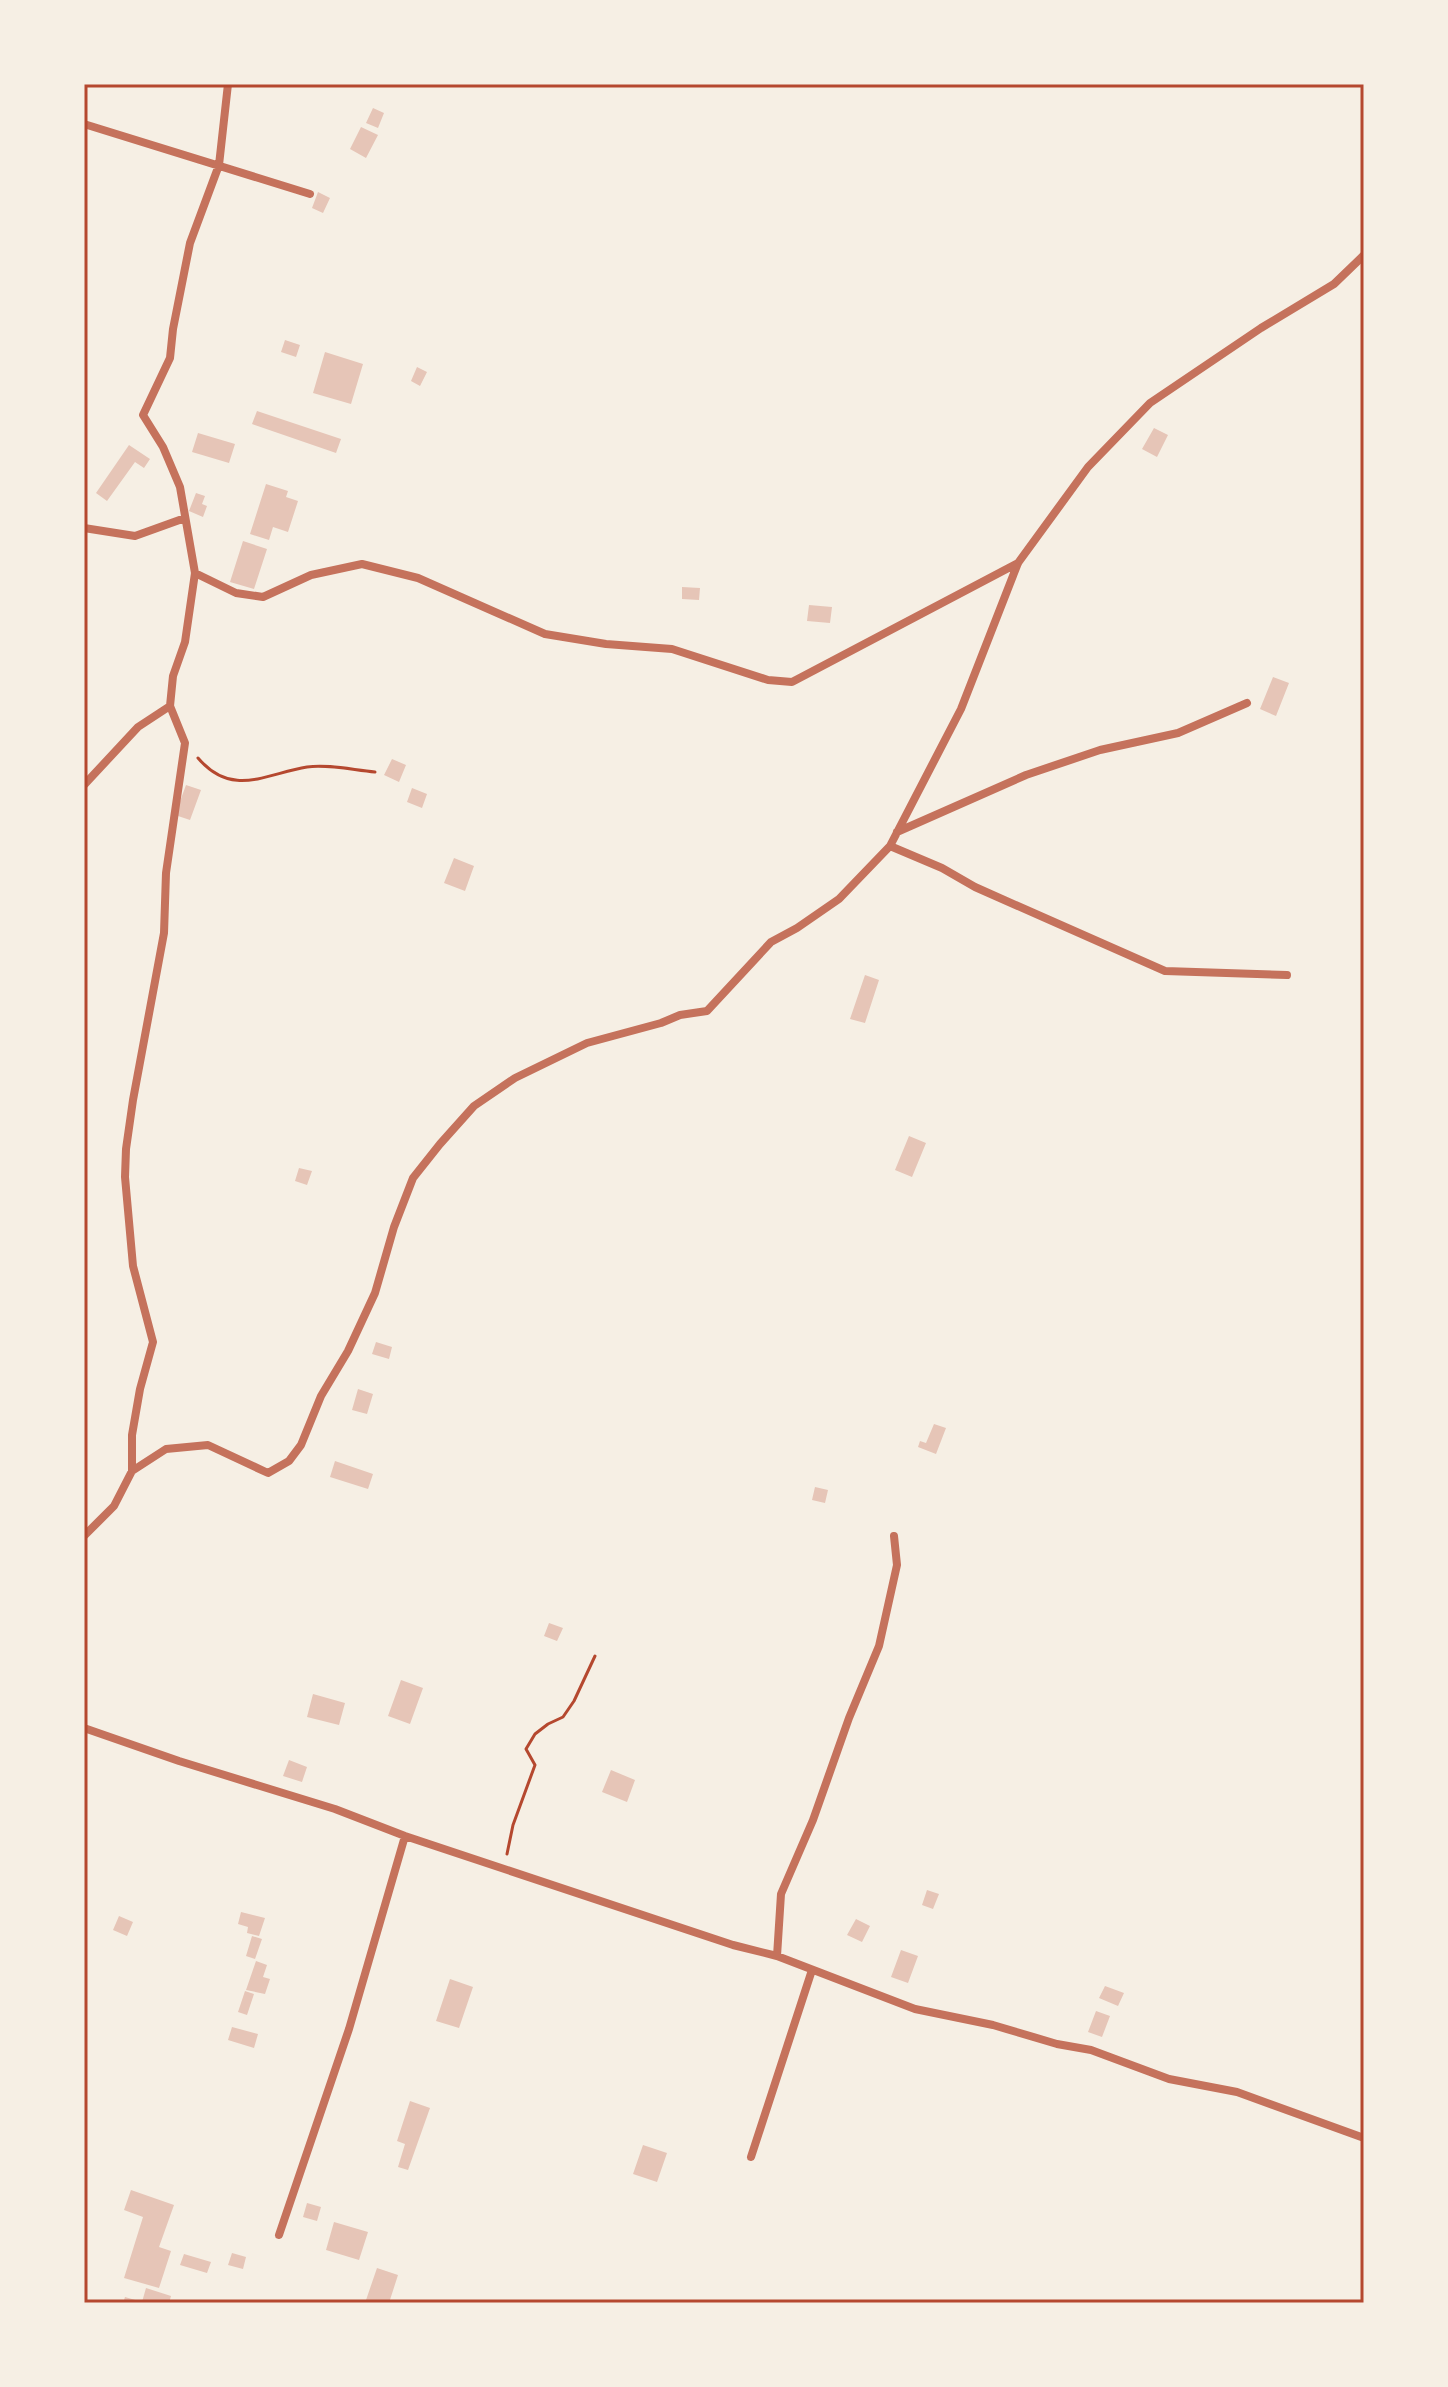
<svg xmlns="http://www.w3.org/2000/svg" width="1448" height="2387" font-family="Inter,sans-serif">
  <rect width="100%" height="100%" fill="#f6efe4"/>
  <path fill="#e6c5b7" d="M373,108L384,113L378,128L366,123Z
    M361,127L378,135L366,158L350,149Z
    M318,192L330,198L323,213L312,208Z
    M285,340L300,345L296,357L281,352Z
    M325,352L363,364L351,404L313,393Z
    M417,367L427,372L420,386L411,381Z
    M257,411L341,439L336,453L252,424Z
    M1154,428L1168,435L1157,457L1142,449Z
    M198,433L235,444L229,463L192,452Z
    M129,445L150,459L144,468L135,462L107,501L96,493Z
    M266,484L288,491L286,497L298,501L288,532L273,527L269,540L250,534Z
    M196,493L205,496L202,504L207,506L203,517L189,511Z
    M243,541L267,549L254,589L230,582Z
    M682,587L700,588L699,600L682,599Z
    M809,605L832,607L830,623L807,621Z
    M1273,677L1289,683L1276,716L1260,709Z
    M392,759L406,765L399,782L384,775Z
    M186,785L201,790L190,820L175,815Z
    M412,788L427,794L422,808L407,802Z
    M454,858L474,866L465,891L444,883Z
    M865,975L879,980L865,1023L850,1019Z
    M909,1136L926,1143L912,1177L895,1170Z
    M299,1168L312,1171L307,1185L295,1181Z
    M376,1342L392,1347L389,1359L372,1354Z
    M358,1389L373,1394L367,1414L352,1410Z
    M934,1424L946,1428L936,1454L918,1447L920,1441L926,1443Z
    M335,1461L373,1474L368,1489L330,1477Z
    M815,1487L828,1490L825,1503L812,1500Z
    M549,1623L563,1628L557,1641L544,1636Z
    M401,1680L423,1688L410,1724L388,1716Z
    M313,1694L345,1703L339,1725L307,1717Z
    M289,1760L307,1767L302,1782L283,1776Z
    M611,1770L635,1780L627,1802L602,1792Z
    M927,1890L939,1894L933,1909L922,1905Z
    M241,1912L265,1918L259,1936L247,1933L248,1927L238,1924Z
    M119,1916L133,1922L127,1936L113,1930Z
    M856,1919L870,1926L862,1942L847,1935Z
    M252,1936L262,1939L255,1959L246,1956Z
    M901,1950L918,1956L908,1983L891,1977Z
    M256,1961L267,1965L263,1977L270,1979L265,1994L246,1990Z
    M450,1979L473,1987L459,2028L436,2021Z
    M1105,1986L1124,1993L1118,2006L1099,1998Z
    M245,1991L254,1994L247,2015L238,2012Z
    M1096,2011L1110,2016L1102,2037L1088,2032Z
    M232,2027L258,2034L254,2048L228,2040Z
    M410,2101L430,2108L408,2170L398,2167L405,2144L397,2141Z
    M643,2145L667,2153L657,2182L633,2174Z
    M131,2190L174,2205L159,2247L171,2251L159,2288L124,2278L143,2217L124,2210Z
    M307,2203L321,2207L317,2221L303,2217Z
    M334,2222L368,2232L359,2260L326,2250Z
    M232,2253L246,2257L243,2269L228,2265Z
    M184,2254L211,2262L207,2273L180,2265Z
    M377,2268L398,2275L389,2303H365Z
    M146,2288L171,2296L169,2303H123L125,2297L142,2302Z"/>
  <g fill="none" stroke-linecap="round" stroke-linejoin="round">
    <path stroke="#b5482f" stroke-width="3" d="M198,758C232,798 265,774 307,767C328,764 353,770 375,772
      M507,1854L513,1825L535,1765L526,1749L535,1734L548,1724L563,1717L574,1701L595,1656"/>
    <path stroke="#c5725c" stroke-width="8" d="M84,124L310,194
      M84,528L135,536L185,518
      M195,573L236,593L263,597L311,575L362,564L418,578L545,634L606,644L672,649L768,680L792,682L1018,563
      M84,785L138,727L170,706
      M897,832L1026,775L1100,750L1178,733L1247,703
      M890,846L942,868L975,887L1165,971L1287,975
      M132,1471V1435L140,1389L153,1342L133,1266L125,1177L126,1149L133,1100L164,933L166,873L185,743L170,706L173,676L185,642L195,573L180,487L163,447L143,415L170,358L173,329L190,243L219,165L228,84
      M84,1536L114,1506L132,1471L166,1449L208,1445L268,1473L289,1461L301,1445L321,1396L348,1351L375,1293L394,1227L413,1178L440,1144L474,1106L515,1078L587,1043L661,1023L680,1015L707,1011L771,942L797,928L839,899L890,846L961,709L1018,563L1088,467L1150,403L1261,328L1334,284L1364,255
      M84,1728L179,1761L335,1809L405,1836L733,1945L777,1956L915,2009L993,2025L1057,2044L1091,2050L1169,2079L1237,2092L1364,2138
      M777,1956L781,1894L813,1820L849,1718L879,1646L897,1565L894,1536
      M751,2157L812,1970
      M279,2235L349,2029L405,1836"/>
  </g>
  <rect width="1448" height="2387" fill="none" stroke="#f6efe4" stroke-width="172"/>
  <rect x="86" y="86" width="1276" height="2215" fill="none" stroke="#b5482f" stroke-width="3"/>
</svg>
